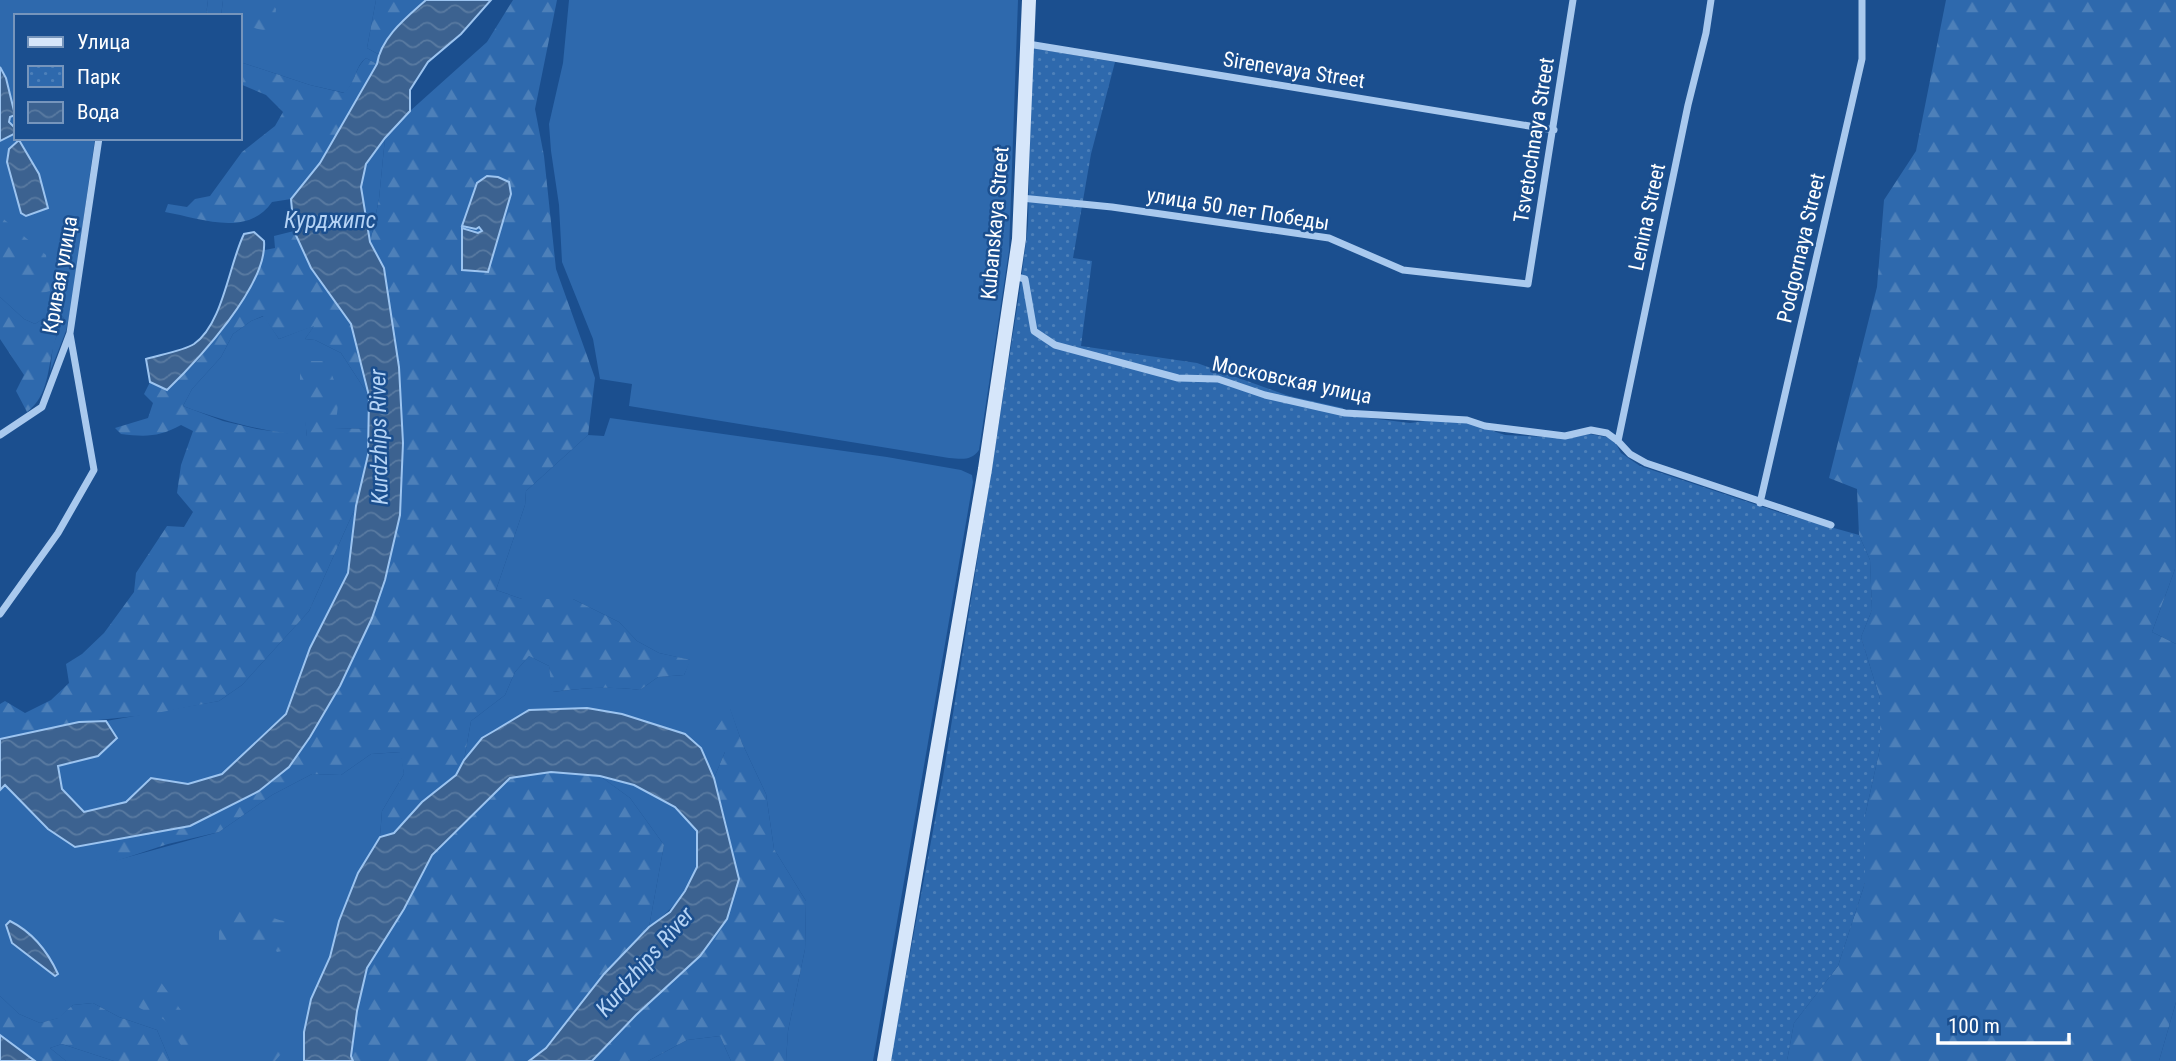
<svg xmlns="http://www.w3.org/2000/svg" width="2176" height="1061" font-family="'Roboto Condensed',sans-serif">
  <defs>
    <pattern id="forest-firs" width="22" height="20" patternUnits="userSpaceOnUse" patternTransform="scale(1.75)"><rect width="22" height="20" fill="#2e69ad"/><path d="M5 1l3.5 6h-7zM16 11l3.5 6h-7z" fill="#4d80b9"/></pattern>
    <pattern id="park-dots" width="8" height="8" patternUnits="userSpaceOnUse" patternTransform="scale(1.75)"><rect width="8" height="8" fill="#2e69ad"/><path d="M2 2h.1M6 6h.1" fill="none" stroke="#4d80b9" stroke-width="1.8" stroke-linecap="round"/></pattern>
    <pattern id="water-waves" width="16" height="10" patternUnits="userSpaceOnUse" patternTransform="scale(1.75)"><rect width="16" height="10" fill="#3c6290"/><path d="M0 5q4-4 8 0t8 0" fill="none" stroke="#597aa1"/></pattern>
  </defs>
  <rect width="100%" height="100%" fill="#1b4f8f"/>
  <path fill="#2e69ad" d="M0,0H208L206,16H16V129L9,122L10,117L6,78L0,67Z
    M223,0H376L367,48L378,54L377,64L366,58C354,68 357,80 345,93L310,85L240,62V16H221Z
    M569,0H1018L1009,251L979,450C971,461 962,459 949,458L629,406L632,384L600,379L593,339L562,262L559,205L551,151L549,124L563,63Z
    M16,133V138H95L71,308L66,331L50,372L53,345L64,318L55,311L35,324L24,319L0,297V141Z
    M385,138L379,199L370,243L361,187L366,164Z
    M264,316L279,339L315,325L305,339L315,340L341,353L369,396L368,429L334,428L324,361L300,362L307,437C260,430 228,423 183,406L192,389L221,357L233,334L251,321Z
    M610,418L887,457L961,470L972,475L973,482L873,1061H786L788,1031L805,949L806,901L774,849L766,794L742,743L730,709L725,752L714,778L701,748L685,734L622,714L587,708L464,760L471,721L505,695L515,672L529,656L549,666L553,692C582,688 610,686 640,690L658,677L684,675L690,660L659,653L637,641L619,622L573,599H522L496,590L525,505L526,491L588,435L604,436Z
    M2176,502V644L2152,632L2175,569Z
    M356,506L348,573L310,648L287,714L222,774L188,784L151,778L126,802L84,813L62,788L58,766L98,756L117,738L106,721L219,701L242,685L309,611Z
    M401,752L404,774L382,811L380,837L358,873L339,921L330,957L311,999L304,1032V1061H170L157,1030L119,1017L93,1003L73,1005L59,1018L40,1023L19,1014L0,996V790L5,784L48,829L98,843L110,840V862L219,832L272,795L312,774L341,775L371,754Z
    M600,776L634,785L675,807L697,831C697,842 699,855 697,865C693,890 668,913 649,927L664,845L630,798Z
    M2176,1002V1061H2159Z
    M720,1036L731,1061H648L687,1040Z
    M62,1044L114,1061H66L50,1048Z"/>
  <path fill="url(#forest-firs)" d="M208,0H223L221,16H206Z
    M270,0L276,9L274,27L268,31C255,29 249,28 241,16L260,3Z
    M376,0H426L398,25L378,54L367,48Z
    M513,0H557L535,109L544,156L556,269L595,378L588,435L526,491L525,505L496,590L522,599H573L619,622L637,641L659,653L691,660L684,675L658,677L640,690C610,686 582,688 552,692L549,666L529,656L515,672L505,695L471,721L464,760L456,775L422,802L394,834L380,837L382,811L404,774L400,752L371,754L341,775L312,774L272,795L219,832L168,844L110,863V840L190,826L259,791L289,767L340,686L372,618L385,580L400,515L403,443L399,367L384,268L370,243L379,199L385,138L410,111L487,42Z
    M1946,0H2176L2175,569L2152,632L2176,644V1002L2159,1061H1787L1794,1023L1838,966L1865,883V816L1880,748V699L1861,637L1872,610L1870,560L1859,535L1857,489L1829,478L1877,287L1884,200L1916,151Z
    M366,58L377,64L320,163L291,199L272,202C247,238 200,218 165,212L168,204L187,207L195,199L210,196L242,152L275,126L283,112L266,95L240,84V62L310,85L344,93C357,80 354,69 366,58Z
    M0,216L46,255L50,291L35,295L8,272L0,260Z
    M294,231L311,268L351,324L369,396L341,353L315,340L305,339L314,326L279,339L263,316L251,321L233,334L221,357L192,389L183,406L223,421L257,429L307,436L300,386V361H324C339,383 341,402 334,428L368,429V455L356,506L309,611L242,685L219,701L146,715L79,722L0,739V704L5,701L25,713L51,700L69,683L66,664L82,654L104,633L134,592L136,573L167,526L184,527L193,512L177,493L181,465L193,431L181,425C159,437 146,437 121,434L115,428L148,418L153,403L144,394L150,382L167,390L199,359L229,319L252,285L265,250L275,248L274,236Z
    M0,297L24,319L35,324L55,311L64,318C60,327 56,336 54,345C47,370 49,395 27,412L16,391L24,375L0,339Z
    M730,708L742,743L766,794L774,849L806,901L805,949L788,1031L786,1061H731L720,1036L687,1040L648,1061H592L636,1015L727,826L714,778L725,752L714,732Z
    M551,772L600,776L630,798L664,845L649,927L604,974L546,1048L529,1061H353L351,1056L357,1011L367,968L404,909L432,855L510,778Z
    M237,907C255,907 269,919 289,922L287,950L277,952L269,942L219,940V924Z
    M143,981H160L198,1034L202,1047L197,1055C194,1054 189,1054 186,1051C177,1043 174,1027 163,1019C151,1012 138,1011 130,998Z
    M0,996L19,1014L40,1023L58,1018L73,1005L93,1003L119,1017L157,1030L170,1061H114L62,1044L50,1048L66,1061H35L0,1035Z
    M274,1035L281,1040L286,1048L275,1061H253Z"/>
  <path fill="url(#park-dots)" d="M1032,48L1115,62L1091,154L1073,258L1092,261L1081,346L1197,363L1289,396L1343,408L1345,415L1410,423L1432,420L1469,423L1505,435L1569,438L1589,434L1606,437L1614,440L1621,453L1640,466L1784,514L1859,535L1870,560L1872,610L1861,637L1880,699V748L1865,816V883L1838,966L1794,1023L1787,1061H890L943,777L1020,289L1028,226Z"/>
  <path fill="url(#water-waves)" stroke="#9cc4f0" stroke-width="2" d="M426,0H491L461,34L428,62L410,90V111L385,138L366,164L361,187L370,242L384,268L399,367L403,443L400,515L385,580L372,618L340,686L310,737L289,767L259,791L190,826L75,847L48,829L5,785L0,790V739L79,722L106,721L117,738L98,756L58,766L62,789L84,812L126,802L151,778L188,784L222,774L286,714L310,648L348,573L356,506L368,455L369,396L351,324L311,268L294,231L291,199L320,163L377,64C381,37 407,17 426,0Z
    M0,67L6,78L15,115L10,117L9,122L16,129V133L0,141Z
    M19,140L39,174L48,208L26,216L21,213L7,162L9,149Z
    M487,176L498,177L509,182L511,194L488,272L462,270V228L478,233L482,231L479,227L476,229L462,226L477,183Z
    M254,232L264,241C268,285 197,361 167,390L150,382L146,359C159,355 183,351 194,344C223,324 229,264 244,234Z
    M587,708L622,714L685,734L701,748L714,778L739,879L727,919L700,956L636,1015L592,1061H529L546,1048L604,974L649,927L670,912L685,891L697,867V831L675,807L634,785L600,776L551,772L510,778L432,855L404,909L367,968L357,1011L351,1056L353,1061H304V1032L311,999L330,957L339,921L358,873L380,837L394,833L422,802L456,775L464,760L482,738L494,731L529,710Z
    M10,921C32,932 48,952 58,974L55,976L12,943L6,925Z
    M0,1035L35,1061H0Z"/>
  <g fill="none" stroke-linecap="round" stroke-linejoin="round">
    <path stroke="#a9c9ee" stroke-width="7" d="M1028,44L1554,130
      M1021,198L1112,207L1329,238L1403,270L1528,284L1573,0
      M1013,276L1025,279L1034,331L1055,345L1178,378L1218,379L1265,395L1345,413L1467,420L1485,426L1565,436L1591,430L1607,433L1618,441L1630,454L1646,463L1831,525
      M0,435L42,407L70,333L99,138
      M1618,441L1688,105L1706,33L1711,0
      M1760,503L1862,59V0
      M0,614L58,533L94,470L70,334"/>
    <path stroke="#d6e6fa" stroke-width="14" d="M884,1061L985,469L1019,239L1029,0"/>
  </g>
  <g text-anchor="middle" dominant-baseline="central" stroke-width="5" stroke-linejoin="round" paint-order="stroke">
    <g font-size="21" fill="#fff" stroke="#1b4f8f">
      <text transform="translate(1294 70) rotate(9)">Sirenevaya Street</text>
      <text transform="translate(1534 140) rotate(-81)">Tsvetochnaya Street</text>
      <text transform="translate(1238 209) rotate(9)">улица 50 лет Победы</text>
      <text transform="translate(1647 217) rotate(-78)">Lenina Street</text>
      <text transform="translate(995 223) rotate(-85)">Kubanskaya Street</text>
      <text transform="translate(1801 248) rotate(-77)">Podgornaya Street</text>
      <text transform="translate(60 275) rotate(-80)">Кривая улица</text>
      <text transform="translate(1292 380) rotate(12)">Московская улица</text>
    </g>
    <g font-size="23" font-style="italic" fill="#b5d3f5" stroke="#1b4f8f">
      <text x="330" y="220">Курджипс</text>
      <text transform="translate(379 437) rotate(-91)">Kurdzhips River</text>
      <text transform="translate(645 962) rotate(-49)">Kurdzhips River</text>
    </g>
  </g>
  <rect x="14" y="14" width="228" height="126" fill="#1b4f8f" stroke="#7695bc" stroke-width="2"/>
  <rect x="28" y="37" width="35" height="10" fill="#d6e6fa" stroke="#7695bc" stroke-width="2"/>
  <text x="77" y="49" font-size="21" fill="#ffffff">Улица</text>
  <rect x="28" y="66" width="35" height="21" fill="url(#park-dots)" stroke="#7695bc" stroke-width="2"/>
  <text x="77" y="84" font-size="21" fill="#ffffff">Парк</text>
  <rect x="28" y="102" width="35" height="21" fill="url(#water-waves)" stroke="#7695bc" stroke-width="2"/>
  <text x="77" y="119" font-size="21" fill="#ffffff">Вода</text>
  <path d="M1938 1033v10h131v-10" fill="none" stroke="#ffffff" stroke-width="3.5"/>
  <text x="1948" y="1033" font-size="21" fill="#ffffff" stroke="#1b4f8f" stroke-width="5" paint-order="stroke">100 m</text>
</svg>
